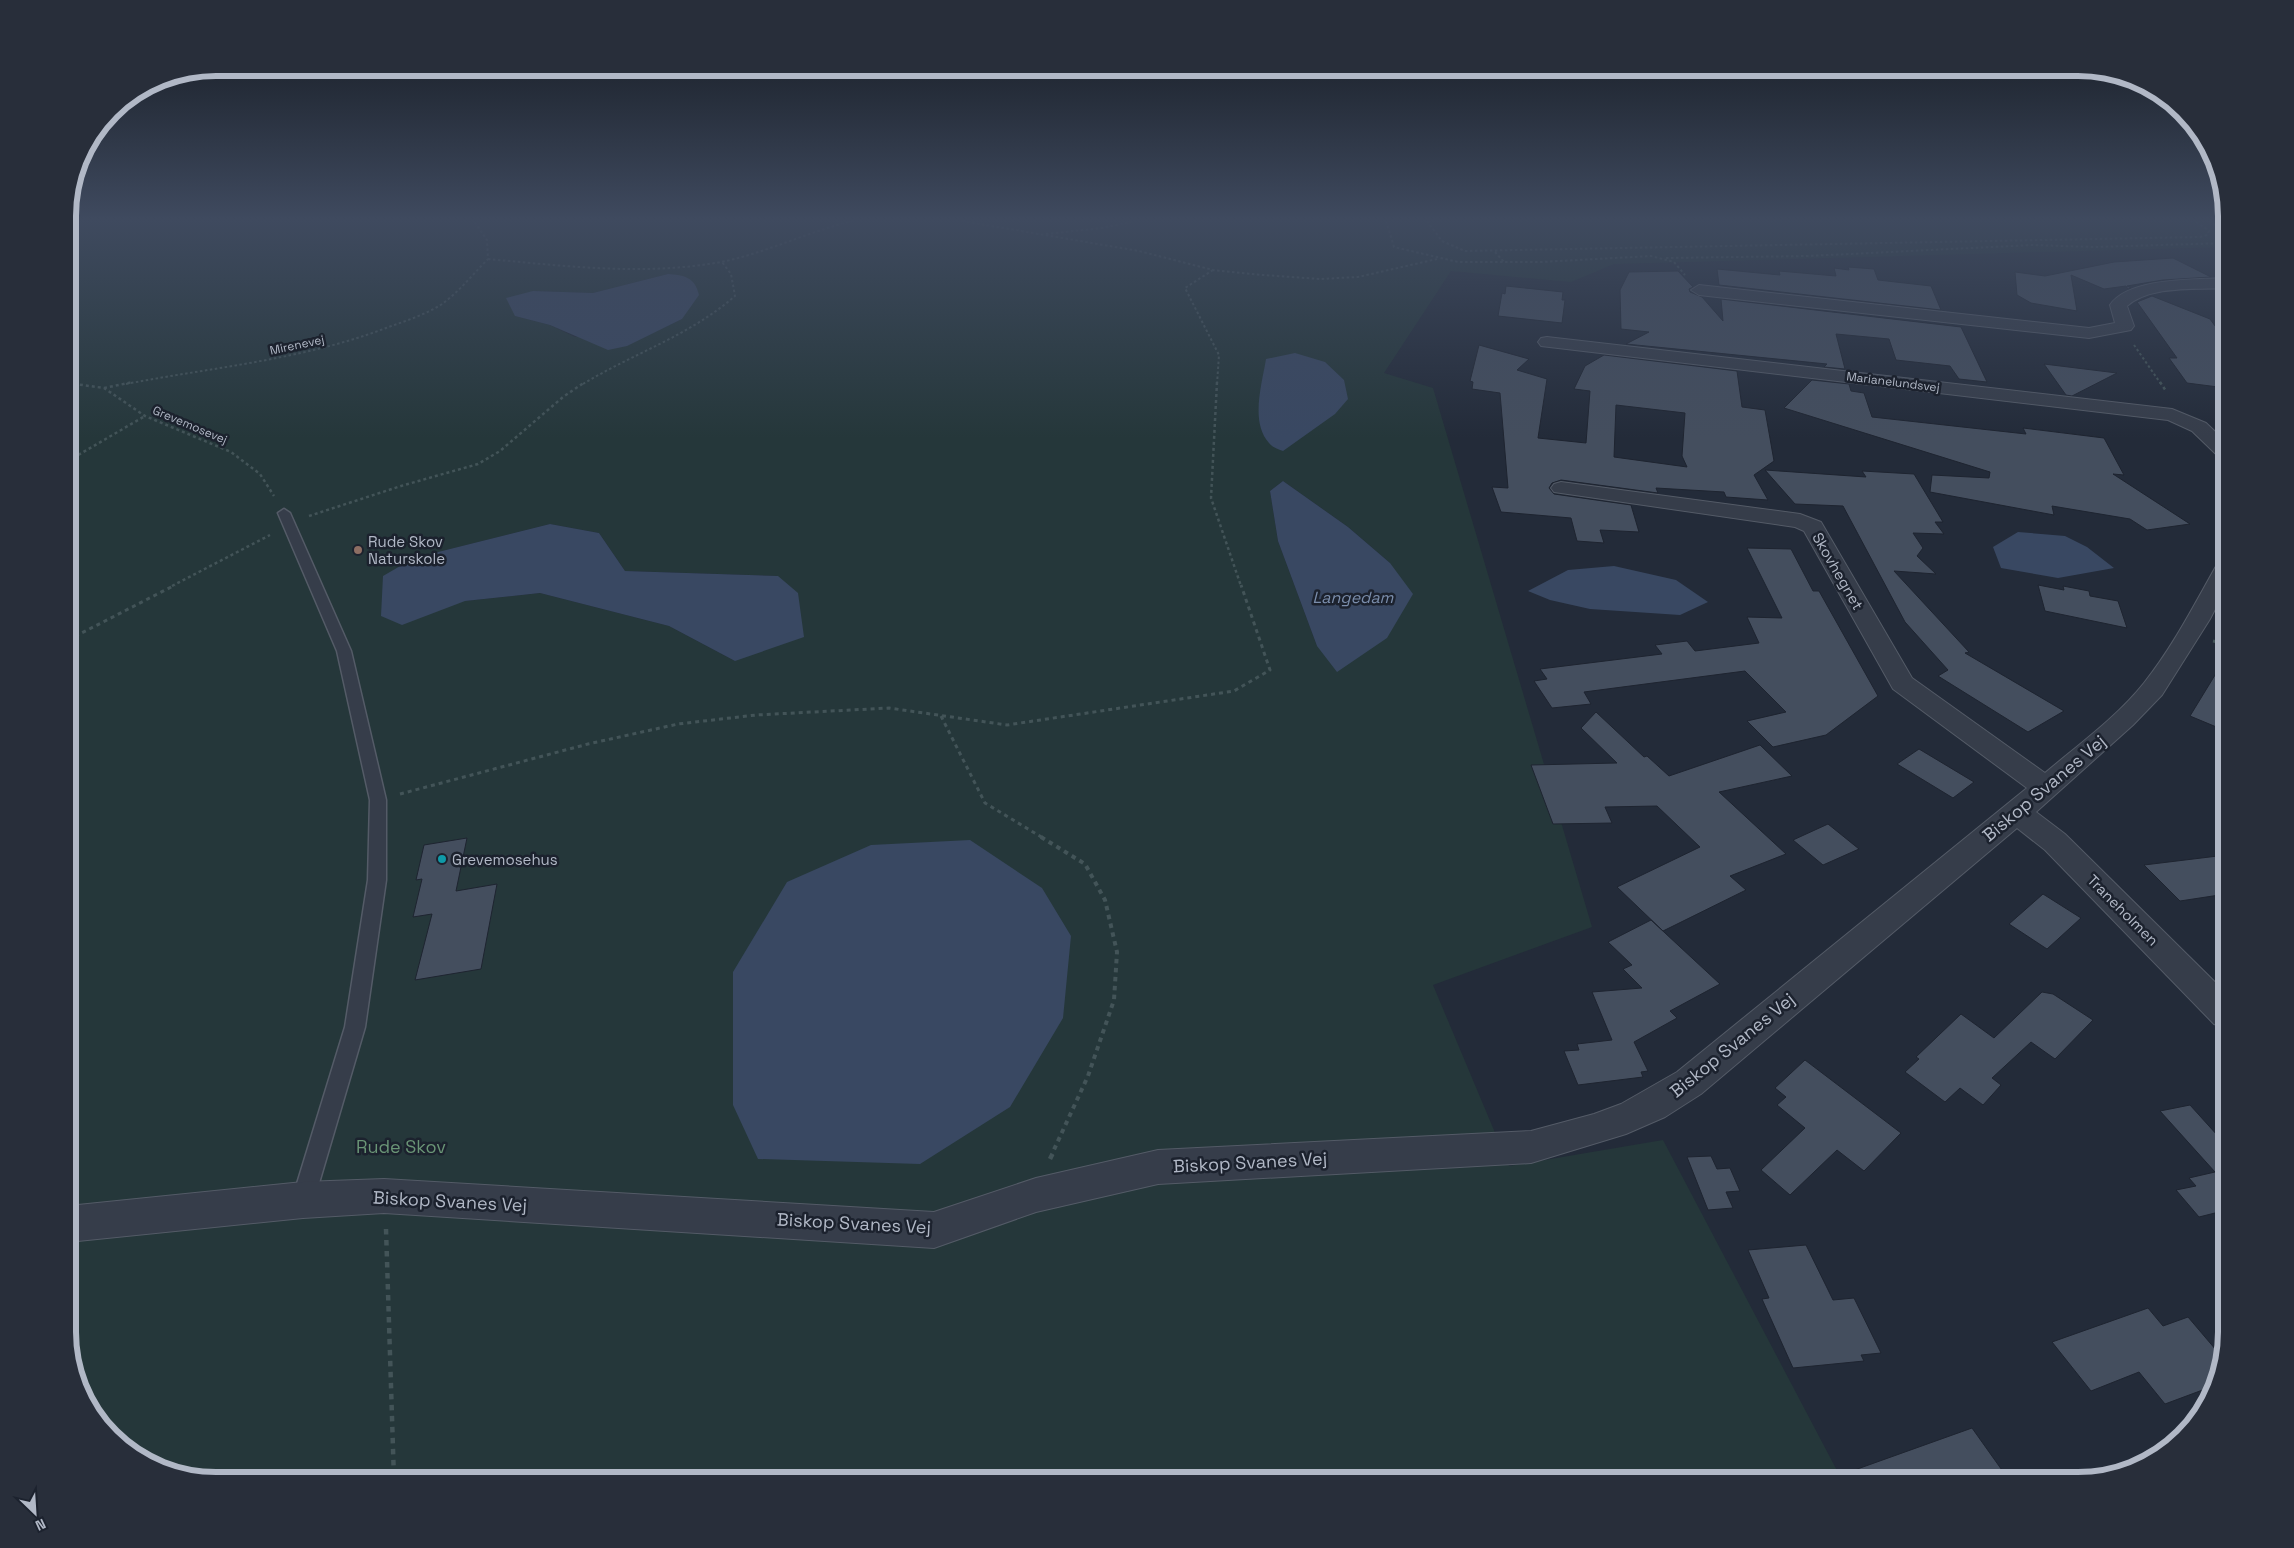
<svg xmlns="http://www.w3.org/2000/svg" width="2294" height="1548" font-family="'Space Grotesk',sans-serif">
  <rect width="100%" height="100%" fill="#232b39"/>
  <path fill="#25373a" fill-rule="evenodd" d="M68,221H2223L2226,224V247L1614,264L1571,282L1451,271L1384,373L1433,388L1592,927L1433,985L1509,1166L1663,1140L1842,1480H216L168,1473L133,1455L87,1406L68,1342ZM668,274L682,319L657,331L575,337L550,325L515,316L534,291L593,293ZM1283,481L1348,527L1390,563L1317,646L1278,541L1270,491ZM550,524L599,533L625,571L778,576L735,661L669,626L540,593L465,601L414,558Z"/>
  <path fill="#394862" d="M668,274C684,275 695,277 699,295L682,319L627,346L608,350L550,325L515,316L506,298L533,291L593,293Z
    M1295,353L1325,362L1344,380L1348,399L1335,414L1283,451C1278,449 1272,447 1269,443C1250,422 1262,384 1266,359Z
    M1283,481L1348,527L1390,563L1413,594L1387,638L1337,672L1317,646L1278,541L1270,491Z
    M550,524L599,533L625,571L778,576L798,593L804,637L735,661L669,626L540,593L465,601L402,625L381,616L383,576L414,558Z
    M2018,532L2065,536L2087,547L2114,568L2058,578L2001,568L1993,547Z
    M1614,566L1676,580L1708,602L1680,615L1590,609L1550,600L1528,591L1568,570Z
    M970,840L1042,888L1071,936L1063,1018L1010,1107L920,1164L758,1159L733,1105V972L787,882L871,845Z"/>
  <path fill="#444e5e" stroke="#1e2430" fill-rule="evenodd" d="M2173,258L2211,277L2163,280L2127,286L2131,288L2128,289L2126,286L2104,289L2071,275L2077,311L2031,303L2017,295L2015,272L2045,276L2114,262Z
    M1848,267L1874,269L1878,280L1931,286L1941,310L1719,285L1717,269L1780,275L1779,271L1836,276L1834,268L1849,270Z
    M1678,271L1693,287L1689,289L1690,292L1702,297L1723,321L1721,299L1961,327L1987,382L1959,379L1950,366L1896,360L1889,339L1836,334L1845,369L1824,367L1827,364L1626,344L1649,332L1621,329L1620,290L1629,272Z
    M1506,286L1563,292L1562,300H1565L1562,323L1498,316L1502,293L1505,294Z
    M2152,296L2210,319L2226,341V388L2187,383L2169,358H2177L2137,302Z
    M1479,345L1529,359L1517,370L1547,379L1538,438L1586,443L1590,391L1574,389L1585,366L1604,355L1737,371L1742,407L1765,410L1774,461L1754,475L1768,500L1726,497L1724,492L1656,488L1658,493L1561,480L1552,483L1549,488L1554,494L1631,505L1639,532L1600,530L1604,543L1577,541L1571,518L1501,512L1492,487L1508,488L1500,393L1472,389L1473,382L1470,381ZM1616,405L1685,413L1682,456L1687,467L1614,457Z
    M2044,364L2117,373L2072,396L2066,395Z
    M1812,380L1849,384L1851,391L1864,393L1872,417L2026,434L2023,428L2104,438L2124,475L2113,474L2190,524L2147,530L2130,519L2052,506L2054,515L1930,492L1932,475L1989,478L1990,472L1784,408Z
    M1765,470L1866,477L1862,471L1914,474L1943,522H1935L1944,534L1913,533L1923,548L1917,556L1936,574L1894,571L1969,652L1965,653L2064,711L2028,732L1938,676L1948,670L1905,622L1843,506L1795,504Z
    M1747,548L1791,549L1813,591H1819L1878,696L1826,735L1773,747L1747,721L1786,712L1745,671L1584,692L1591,704L1552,708L1534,681L1547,679L1540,669L1662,654L1655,645L1687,641L1695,651L1759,643L1747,617L1782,618Z
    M2038,585L2064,590L2063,586L2089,591L2090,596L2118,601L2127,628L2045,611Z
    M2226,657V731L2190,716Z
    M1596,712L1644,757L1647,756L1669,776L1760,745L1792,776L1719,792L1786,854L1730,876L1746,890L1663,931L1617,887L1700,847L1657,806L1605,807L1612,823L1553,824L1531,765L1617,763L1581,728Z
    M1919,749L1974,782L1953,798L1897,764Z
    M1828,824L1859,849L1823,865L1793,840Z
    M467,838L456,891L497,884L481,969L415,980L432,914L413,917L422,879L416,880L424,845Z
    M2226,855V894L2180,901L2144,865Z
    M2043,894L2081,918L2047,949L2009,924Z
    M1651,920L1720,984L1670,1011L1677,1018L1634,1042L1648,1071L1641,1072L1643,1077L1578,1085L1564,1051L1579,1050L1577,1044L1612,1040L1592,992L1642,988L1623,969L1632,965L1608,942Z
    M2042,992L2053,994L2093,1020L2055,1059L2031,1042L1992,1078L2001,1085L1983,1105L1960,1088L1945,1102L1905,1072L1919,1059L1916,1057L1961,1014L1994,1038Z
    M1805,1060L1901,1133L1864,1171L1837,1150L1790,1195L1761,1170L1805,1128L1777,1105L1786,1097L1775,1088Z
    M2190,1105L2218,1136L2226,1134V1222L2219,1212L2199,1217L2176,1190L2196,1186L2189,1178L2215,1172L2160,1111Z
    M1711,1156L1717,1169L1730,1168L1740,1191L1726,1192L1733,1208L1708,1210L1687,1157Z
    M1806,1245L1833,1300L1854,1298L1881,1353L1861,1355L1864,1361L1793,1368L1762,1299L1769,1298L1748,1250Z
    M2148,1308L2163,1326L2188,1317L2222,1357L2216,1385L2165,1404L2139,1372L2091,1391L2052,1342Z
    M1972,1428L2009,1480H1836L1835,1477Z"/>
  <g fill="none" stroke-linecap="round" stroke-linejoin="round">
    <defs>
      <path id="service" d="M284,509L290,513L351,651L386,800V880L365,1027L314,1200L311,1207L303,1210L295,1207L292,1200L345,1027L368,880L370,800L337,651L278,513Z"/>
      <path id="minor" d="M2226,278V288C2196,290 2151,285 2127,306L2134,326L2131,330L2089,338L1699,295L1691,290L1699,285L2089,328L2115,323L2110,305C2129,277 2195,280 2226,278Z
        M1547,337L2172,409L2206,423L2226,442V459L2219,457L2192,431L2168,420L1541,346L1538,342L1541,338Z
        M1561,482L1800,514L1821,522L1912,678L2045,773C2078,745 2117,717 2144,683C2172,648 2193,607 2215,568L2218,563L2226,561V588L2210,619L2162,695L2133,725L2036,812L2065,834L2226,993V1028L2214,1024L2045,850L2017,828L1701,1094L1665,1117L1626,1134L1531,1163L1158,1184L1036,1212L934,1248L384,1213L303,1218L68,1242V1206L303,1182L384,1179L934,1212L1036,1178L1158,1150L1531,1131L1594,1114L1621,1104L1677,1072L2027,788L1893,689L1804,531L1795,527L1554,492L1551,488L1554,484Z"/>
    </defs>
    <use href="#service" stroke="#545b67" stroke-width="3"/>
    <use href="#minor" stroke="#545b67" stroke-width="2"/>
    <path stroke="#435458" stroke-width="2" stroke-dasharray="2.5 2.5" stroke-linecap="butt" d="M962,221L1139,251L1213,270L1263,275L1320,279L1358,277L1437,259
      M1386,221L1394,247L1458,262H1541L1651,256L1674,262L1685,275
      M1427,221L1442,241L1465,251L2200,237L2207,235L2209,231L2195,221
      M2209,221L2226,233
      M1046,234L1102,228L1135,221
      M1495,252L1504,262
      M1666,258L1808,256L2032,245L2095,247L2226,243
      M488,259C565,266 644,276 721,262C766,253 807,232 852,221
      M1213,270L1185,288L1219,355L1217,384
      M2134,345L2161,384
      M68,383L73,384
      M126,384C214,367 302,360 386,328C405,321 425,315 442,304C459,292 473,274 488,259L487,240L474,221
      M583,384C634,353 689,336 735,296L731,274L722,262"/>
    <path stroke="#435458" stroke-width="2.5" stroke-dasharray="3 3" stroke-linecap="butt" d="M1217,382L1211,498L1241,586
      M2160,382L2166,391
      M68,383L104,388L145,416L231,452L260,474L274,496
      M104,388L133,382
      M68,461L145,416
      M309,516L401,486L478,464L500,451L563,397L585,382
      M172,586L270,535"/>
    <path stroke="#435458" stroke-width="3" stroke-dasharray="4 4" stroke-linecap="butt" d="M68,640L175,585
      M2213,641L2226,644
      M941,716L985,803L1043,838
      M400,794L588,744L678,724L756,715L889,708L1007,725L1234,691L1270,670L1241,585"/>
    <path stroke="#435458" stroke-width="4" stroke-dasharray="4.5 4.5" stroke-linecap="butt" d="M1041,837L1085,864L1105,900L1117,952L1114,1000L1088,1076L1052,1154"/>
    <path stroke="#435458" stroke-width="4.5" stroke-dasharray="5.5 5.5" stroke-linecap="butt" d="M1050,1159L1053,1153
      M386,1229L394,1480"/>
    <use href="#service" fill="#363d4a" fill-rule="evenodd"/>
    <use href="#minor" fill="#363d4a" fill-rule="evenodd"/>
  </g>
  <linearGradient id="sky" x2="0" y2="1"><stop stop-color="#13181f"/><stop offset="0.5" stop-color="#3f4a5f"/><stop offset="1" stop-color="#3f4a5f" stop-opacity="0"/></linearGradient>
  <rect width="2294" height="438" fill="url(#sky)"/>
  <circle fill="#8d6e63" stroke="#1c222e" stroke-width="2" cx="358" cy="550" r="5"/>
  <circle fill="#0f9aa8" stroke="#1c222e" stroke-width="2" cx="442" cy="859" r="5"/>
  <g text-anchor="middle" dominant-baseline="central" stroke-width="5" stroke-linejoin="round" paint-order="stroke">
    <g font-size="12" fill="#b1b8c6" stroke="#1c222e">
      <text transform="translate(297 345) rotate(-12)">Mirenevej</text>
      <text transform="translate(1893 382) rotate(7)">Marianelundsvej</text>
      <text transform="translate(190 425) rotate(23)">Grevemosevej</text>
    </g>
    <g font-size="15" fill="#b1b8c6" stroke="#1c222e" text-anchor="start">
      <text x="368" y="541">Rude Skov<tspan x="368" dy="17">Naturskole</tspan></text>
      <text x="452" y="859">Grevemosehus</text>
    </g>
    <g font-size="15" fill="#b1b8c6" stroke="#1c222e">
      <text transform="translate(1838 571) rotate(60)">Skovhegnet</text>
      <text transform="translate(2123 910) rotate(45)">Traneholmen</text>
    </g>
    <g font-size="16" font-style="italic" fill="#7b8eac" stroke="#1c222e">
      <text x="1353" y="597">Langedam</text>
    </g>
    <g font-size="18" fill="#b1b8c6" stroke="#1c222e">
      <text transform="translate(2044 788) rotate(-40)">Biskop Svanes Vej</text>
      <text transform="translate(1732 1045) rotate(-39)">Biskop Svanes Vej</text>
      <text transform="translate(1250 1162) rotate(-3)">Biskop Svanes Vej</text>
      <text transform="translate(450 1201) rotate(3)">Biskop Svanes Vej</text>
      <text transform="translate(854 1223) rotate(3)">Biskop Svanes Vej</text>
    </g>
    <g font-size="18" fill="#6a9576" stroke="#1c222e">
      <text x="401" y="1146">Rude Skov</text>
    </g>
  </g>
  <path d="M0 0H2294V1548H0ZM216 76H2078A140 140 0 0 1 2218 216V1332A140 140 0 0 1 2078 1472H216A140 140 0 0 1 76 1332V216A140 140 0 0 1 216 76Z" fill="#282e3a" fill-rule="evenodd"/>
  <path fill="none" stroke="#b1b8c6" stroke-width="6" d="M216 76H2078A140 140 0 0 1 2218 216V1332A140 140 0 0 1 2078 1472H216A140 140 0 0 1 76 1332V216A140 140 0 0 1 216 76Z"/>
  <g transform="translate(35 1513) rotate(155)" stroke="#1c222e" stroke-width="4" paint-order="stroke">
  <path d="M0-4L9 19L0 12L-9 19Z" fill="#b1b8c6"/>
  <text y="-8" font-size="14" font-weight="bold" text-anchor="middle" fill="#b1b8c6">N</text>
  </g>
</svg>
